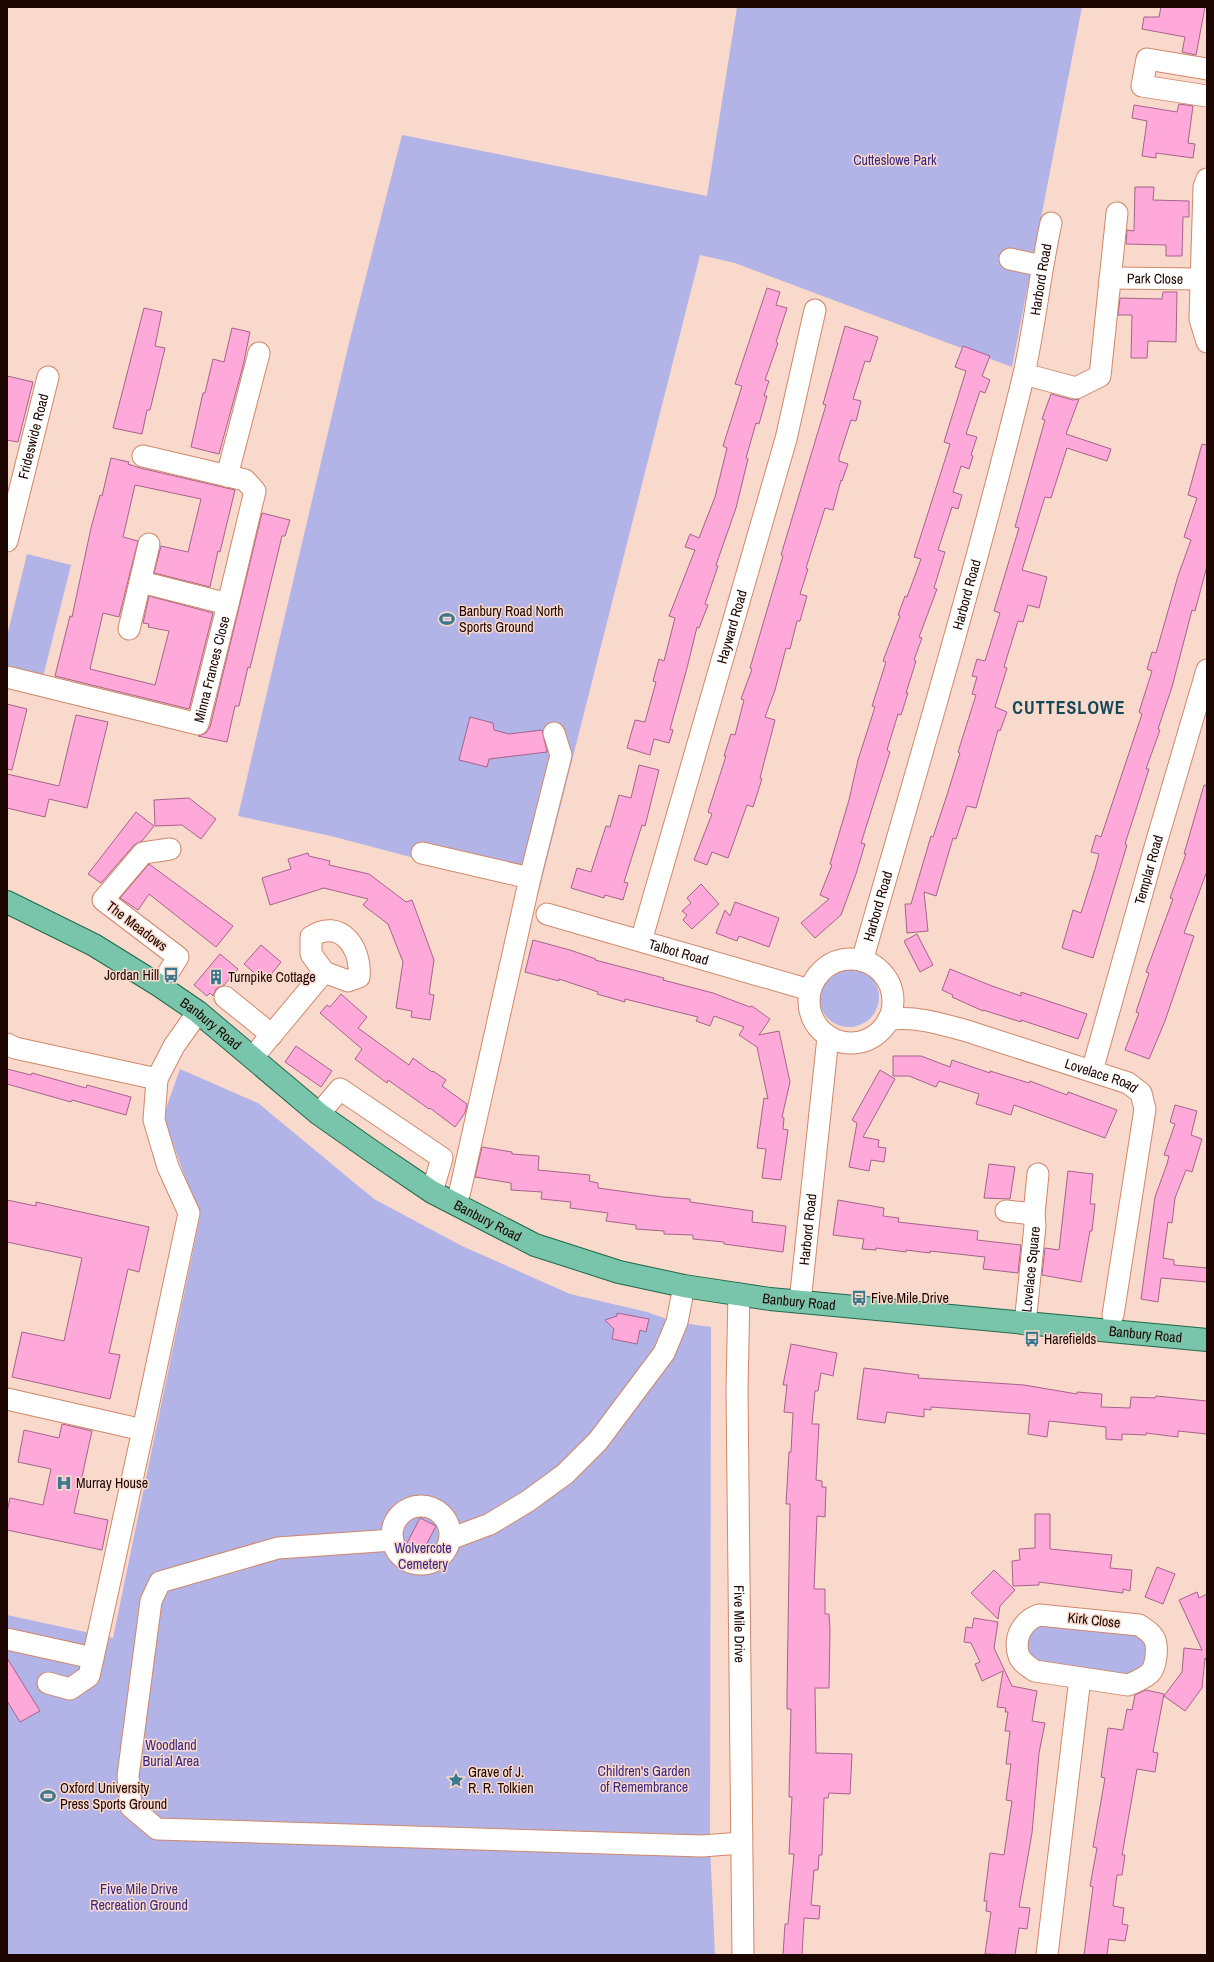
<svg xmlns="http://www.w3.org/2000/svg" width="1214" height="1962" font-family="'Archivo Narrow',sans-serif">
  <rect width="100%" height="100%" fill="#f9d9cc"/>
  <path fill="#b2b3e7" d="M737,7H1082L1012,367L735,263L700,255L539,891L331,836L238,816L349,343L402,135L707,196Z
    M27,554L71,565L42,681L7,672V636Z
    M819 997a30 30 0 1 1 60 0a30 30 0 1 1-60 0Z
    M180,1069L258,1103L374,1199L462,1246L570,1294L647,1312L675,1322L711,1327L710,1845L715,1955H7V1615L113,1638L200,1217L163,1117Z
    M1041,1622L1135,1632C1151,1647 1150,1653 1141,1673L1129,1677L1040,1665L1028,1655C1026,1638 1028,1633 1041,1622Z"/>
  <path fill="#ffa9db" stroke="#a5638a" d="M1161,7H1205L1196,55L1182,52L1185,37L1142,29L1144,17H1159Z
    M1179,104L1193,106L1188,143L1195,144L1193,158L1156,153V158L1142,156L1147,121L1132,118L1134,105L1177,112Z
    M1135,187H1154L1153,200L1189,201V217H1183L1182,256H1166V245L1126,244L1127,230L1134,231Z
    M767,288L780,292L776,305L787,308L776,342L778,343L765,380L769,381L764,396H767L759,424L756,423L746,458L748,459L736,508L716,565L718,566L705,604L708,605L699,628L697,627L687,668L670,729L673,730L669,743L654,739L650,755L627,748L635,720L645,722L656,682L653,681L659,659L664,661L675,618L669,616L695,550L685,547L690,534L699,538L715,497L727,448L723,446L742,386L735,384Z
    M1163,292H1177L1176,342L1148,341L1147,358H1131L1132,315H1118L1120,298L1162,299Z
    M144,308L162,312L155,346L165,348L150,410H147L142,434L113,428Z
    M845,326L878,337L870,362L865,361L853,399L861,401L856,421L851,420L839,457V461L848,464L842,481L841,480L833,510L825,508L806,568L808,569L800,594L807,596L800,621H797L790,649L786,648L775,690L765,717L775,720L760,778L762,779L753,807L747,805L728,858L712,852L707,865L694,860L712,814L708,812L726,756H724L731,734L735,735L744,700L741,699L752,669L750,668L783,556L781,555L826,405L823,404Z
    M232,328L250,332L243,366L219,454L191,447L203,393H205L213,359L224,362Z
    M963,346L990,356L982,376L990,380L985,393L980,391L966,434L977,437L971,455L973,456L969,469L961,466L953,492L962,495L958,509L952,507L938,550L945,552L934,588L937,589L919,637L922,638L914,660L916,661L906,693H908L901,715L898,714L887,750L890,752L861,843L865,844L856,874L841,915L815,938L801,923L829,899L820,895L832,865L830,864L849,800L858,760L875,707L872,706L886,662L883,661L900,616L898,615L905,596L907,597L921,559L914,557L950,444L944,442L966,371L955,367Z
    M7,376L33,382L18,442L7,440Z
    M1051,394L1073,400L1079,399L1066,434L1111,449L1107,461L1067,448L1051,498L1045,497L1022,570L1047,577L1039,608L1028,605L1023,622L1018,621L1004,667L1007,668L995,707L1007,712L1000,731L998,730L976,808L967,806L956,839L953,838L936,896L924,892L928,931L907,933L905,904H911L931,836L933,837L947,795L960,753L958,752L976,695L972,694L977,677L972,676L977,659L985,661L1000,613L994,611L1019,528L1015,527L1045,420L1042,419Z
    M1202,444L1207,445V566L1195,611L1192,610L1172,687L1158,729L1160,730L1146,769H1149L1125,844L1127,845L1093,958L1062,948L1073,910L1081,913L1095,869L1099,854L1091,852L1096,835L1101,837L1142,714L1139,712L1152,671L1147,669L1152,652L1156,653L1178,576L1191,540L1184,537L1197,498L1188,495Z
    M111,458L129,462L128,464L140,468L235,490L220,552L218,551L210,587L154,573L161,546L188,552L201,499L135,485L123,537L138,541L119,617L103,613L90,669L155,685L169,631L148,627L149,624L143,623L149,596L213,613L189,709L55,676L70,616L72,617L91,528L100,495L102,496Z
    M262,513L290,520L285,536H282L250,668L248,667L239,706H235L227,742L198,736L206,733L210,727Z
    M7,704L27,709L12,770L7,769Z
    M76,715L108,722L87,808L49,799L45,817L7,808V774L59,786Z
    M470,717L493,723L494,730L509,734L542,730L547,752L489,759L487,767L459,760Z
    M639,765L659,770L645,826L642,825L624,882L628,883L623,900L605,895L604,898L571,888L577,868L591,872L606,826L610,827L619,795L631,798Z
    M1204,785H1207V871L1184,933L1194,936L1165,1021L1149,1059L1125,1050L1139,1013L1136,1012L1149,973L1146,972L1173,899L1170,898L1186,854H1184Z
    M189,798L216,819L201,839L182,825L155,826L154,800Z
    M136,812L154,826L142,841L134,845L101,883L88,874Z
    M308,853L309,856L330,861L329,865L369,874L406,902L412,900L434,960L429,994L434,995L430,1020L411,1017L412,1011L396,1008L403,962L388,924L363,905L368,899L324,888L270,905L262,878L291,869L288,859Z
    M149,864L233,926L216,947L149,894L138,910L120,898Z
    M701,884L719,904L692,929L683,920L687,915L682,911L691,903L687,898Z
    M735,902L779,918L769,947L739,936L737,941L716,933L725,910L730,916Z
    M917,934L933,965L920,972L904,941Z
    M533,940L570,950L596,959L595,960L664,978L663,980L713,993L750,1007L752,1006L770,1019L759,1035L779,1031L790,1082L782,1117L784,1118L783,1129L788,1130L781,1180L762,1178L766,1149L757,1148L764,1098L768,1099L757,1047L739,1035L744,1027L714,1016L710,1026L696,1021L698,1017L625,999V1002L597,994L598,992L559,979V981L525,972Z
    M261,945L281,962L265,982L244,964Z
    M220,954L238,969L224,985L216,989L213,996L210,993L207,996L194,985Z
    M950,969L992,986L1021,996V992L1087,1014L1078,1039L1021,1020V1022L983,1010V1011L952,997L953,995L942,990Z
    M341,994L367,1017L358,1028L409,1065L413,1058L432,1072L433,1071L446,1080L442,1086L467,1104L465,1113L455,1127L430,1108L429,1109L388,1080L387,1083L355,1059L362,1049L320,1013L327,1005L330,1007Z
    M296,1046L332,1071L321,1087L285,1062Z
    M893,1056H921L950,1067L952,1060L990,1073V1071L1029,1083L1030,1081L1067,1095L1068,1092L1117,1110L1105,1138L1014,1105L1011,1115L976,1104L979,1094L939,1081L936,1087L909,1076H893Z
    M7,1069L31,1075L32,1073L86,1088L87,1085L131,1097L126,1115L72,1100L71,1102L7,1084Z
    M880,1070L895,1079L863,1137L879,1140L878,1147L886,1148L884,1162L871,1160L869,1171L849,1167L857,1123L852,1120Z
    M1175,1105L1197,1111L1191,1135L1202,1139L1192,1172L1186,1170L1175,1198L1172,1223L1168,1222L1163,1258L1174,1260V1265L1207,1268V1282L1161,1278L1158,1302L1141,1299L1155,1197L1167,1164L1169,1156L1164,1155L1175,1124L1170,1122Z
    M482,1147L512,1152V1154L539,1156L538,1170L590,1175L589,1181L598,1183V1188L663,1197L690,1199V1202L753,1211L752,1222L786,1226L783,1252L724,1244V1242L693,1239V1235L664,1234V1231L636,1229V1225L606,1221L608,1213L570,1208L571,1202L541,1199L542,1192L511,1190V1183L475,1177Z
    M989,1164L1015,1167L1010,1199L984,1198Z
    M1068,1171L1093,1174L1090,1204H1095L1092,1231H1090L1081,1282L1042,1275L1045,1248L1059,1250Z
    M7,1200L36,1206V1202L149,1227L139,1272L128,1269L109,1353L120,1355L110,1399L12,1377L22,1332L64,1341L82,1258L7,1242Z
    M838,1200L884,1208L883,1216L899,1218L898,1222L978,1231L977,1240L1021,1245L1018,1273L983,1269L985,1257L930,1251V1253L906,1250V1252L876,1248V1250L862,1249L864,1239L833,1235Z
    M617,1313L649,1319L646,1332L640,1330L637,1344L612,1339L614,1329L605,1320L617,1316Z
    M791,1344L837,1353L833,1376L821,1373L818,1391H815L812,1424H819L816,1480L822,1481V1487H826L825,1517L817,1516L814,1589H825V1614H829L830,1630L829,1688H815L816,1753L852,1754L850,1794L829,1793L828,1798H824L822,1855H819L818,1870H814L811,1905L820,1906L819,1919L804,1918L802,1955H783L785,1924H788L794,1854H789L792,1797H789L791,1709H787V1694L790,1504H786L789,1452H791L793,1413L784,1412L787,1385H783Z
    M864,1368L919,1375L918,1378L1024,1385L1077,1394V1392L1102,1394L1101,1407L1130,1408L1131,1397L1155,1398L1156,1396L1207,1401V1434L1178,1431V1437L1146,1433V1435L1122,1434V1440L1106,1439V1427L1049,1421L1047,1437L1028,1434L1030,1414L931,1407V1410L924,1409V1417L887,1412L885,1423L857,1419Z
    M62,1424L92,1431L74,1513L108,1520L102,1550L7,1530V1512L10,1498L43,1505L51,1469L18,1462L24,1430L59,1438Z
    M1035,1514H1050V1549L1112,1555L1110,1568L1132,1570L1130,1591L1123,1589V1593L1039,1582V1585L1013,1586L1012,1561L1020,1560L1019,1549L1035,1548Z
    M420,1518L436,1526L422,1553L406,1545Z
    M1157,1567L1175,1574L1163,1604L1145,1597Z
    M994,1570L1015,1590L1000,1606L998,1619L971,1593Z
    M1197,1592L1199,1598L1207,1594V1662L1205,1658L1202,1688L1185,1711L1164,1696L1182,1672L1184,1648L1202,1650L1179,1600Z
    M974,1618L998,1622L994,1648L1012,1686L1037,1691L1032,1721L1045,1723L1039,1753L1032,1833L1019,1907L1030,1908L1027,1929L1019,1928L1015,1955L985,1954L991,1912L986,1911L987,1901H984L990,1853L1004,1855L1012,1801L1006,1800L1011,1764H1006L1010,1731H1005L1008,1712H1005L1006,1708L997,1707L1003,1671L982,1681L975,1664L980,1662L971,1643L964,1642L966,1627L972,1628Z
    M7,1658L40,1711L20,1722L7,1701Z
    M1146,1690L1164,1694L1153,1752L1158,1753L1155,1772L1137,1769L1122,1855H1125L1122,1875H1117L1113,1906L1124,1908L1122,1924L1128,1925L1125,1941L1109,1939L1107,1955H1084L1093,1887L1090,1886L1097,1848L1093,1847L1105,1778L1101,1777L1108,1728L1123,1730L1127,1709L1132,1710L1135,1695Z"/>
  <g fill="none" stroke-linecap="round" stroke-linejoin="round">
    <defs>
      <g id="minor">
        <path d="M1207,69L1147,59L1142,86L1207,96"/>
        <path d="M1207,179L1204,187L1200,319L1207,342"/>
        <path d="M1010,259L1042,266"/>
        <path id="s1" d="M1110,278L1200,279"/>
        <path d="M1024,374L1076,388L1100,376L1117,213"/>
        <path d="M143,456L245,480L255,491L228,604"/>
        <path d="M227,476L259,353"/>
        <path id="s2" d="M7,541L48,377"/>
        <path d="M129,629L149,544"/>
        <path id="s3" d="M7,677L198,724L228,604L141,582"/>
        <path d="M422,853L530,878"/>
        <path id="s4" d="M547,914L810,990"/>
        <path id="s5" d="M641,941L786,439L815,310"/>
        <circle cx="851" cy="1001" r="42"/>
        <path id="s6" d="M862,961C918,766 976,571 1024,374C1035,324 1040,273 1051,223"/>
        <path d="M160,986L178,957L103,900L143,853L170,849"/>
        <path d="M225,997L272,1035"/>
        <path id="s7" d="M888,1020C913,1015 942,1024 967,1031L1128,1083L1141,1093L1145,1109L1113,1315"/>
        <path d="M7,1044L15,1048L157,1079"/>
        <path d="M253,1057L324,972L311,954V937C340,917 362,948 359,977L348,981L324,972"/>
        <path id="s8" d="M1092,1071L1155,847L1207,670"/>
        <path d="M319,1114L340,1089L442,1158L432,1192"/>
        <path d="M455,1204L460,1191L530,878L561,755L554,733"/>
        <path d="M1006,1211L1034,1214"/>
        <path id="s9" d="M739,1294L737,1390L743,1955"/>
        <path id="s10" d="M800,1302L828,1037"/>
        <path id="s11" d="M1025,1324L1035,1226L1034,1214L1038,1174"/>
        <path d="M7,1399L143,1430L189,1213L168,1167L154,1120L157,1079L174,1046L198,1012"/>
        <circle cx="421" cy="1535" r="29"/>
        <path d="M450,1539L490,1524L528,1501L565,1474L598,1441L664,1353L677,1322L684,1286"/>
        <path d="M393,1540L278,1548L160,1582L151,1601L128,1776L131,1807L157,1829L702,1846L741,1843"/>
        <path d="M1039,1615L1139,1625C1145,1629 1152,1633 1155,1640C1158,1648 1156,1667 1150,1673C1143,1679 1136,1682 1128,1685L1035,1671C1029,1667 1022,1663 1019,1656C1013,1638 1022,1621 1039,1615Z"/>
        <path d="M7,1639L93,1658L143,1430"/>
        <path d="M48,1683L70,1689L89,1676L93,1658"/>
        <path d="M1047,1955L1080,1678"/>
      </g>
      <g id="major">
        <path id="s12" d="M7,902L94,945L160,986L198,1012L319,1114L373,1152L432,1192L535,1245L619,1272L684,1286L770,1299L1207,1340"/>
      </g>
    </defs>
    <use href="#minor" stroke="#d08869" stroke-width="23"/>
    <use href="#major" stroke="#1f684b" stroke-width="24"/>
    <use href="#minor" stroke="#fff" stroke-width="21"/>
    <use href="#major" stroke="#79c5ab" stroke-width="22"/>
  </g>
  <defs>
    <symbol id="stadium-bare" viewBox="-9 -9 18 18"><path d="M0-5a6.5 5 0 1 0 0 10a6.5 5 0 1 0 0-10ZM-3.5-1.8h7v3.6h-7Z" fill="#3b798f" stroke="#f9d9cc" stroke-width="2.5" paint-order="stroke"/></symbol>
    <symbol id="bus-bare" viewBox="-9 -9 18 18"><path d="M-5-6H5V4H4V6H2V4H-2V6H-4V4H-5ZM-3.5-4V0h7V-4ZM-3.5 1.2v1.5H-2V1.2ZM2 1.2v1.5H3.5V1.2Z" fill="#3b798f" stroke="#f9d9cc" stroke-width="2.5" paint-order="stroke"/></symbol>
    <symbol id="building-bare" viewBox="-9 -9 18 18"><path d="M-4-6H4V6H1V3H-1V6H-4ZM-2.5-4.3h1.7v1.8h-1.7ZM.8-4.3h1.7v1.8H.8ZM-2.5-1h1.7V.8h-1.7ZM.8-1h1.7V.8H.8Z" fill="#3b798f" stroke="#f9d9cc" stroke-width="2.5" paint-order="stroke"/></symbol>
    <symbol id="hospital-bare" viewBox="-9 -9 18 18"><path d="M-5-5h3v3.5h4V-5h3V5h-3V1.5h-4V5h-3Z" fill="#3b798f" stroke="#f9d9cc" stroke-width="2.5" paint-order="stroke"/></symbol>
    <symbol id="sight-bare" viewBox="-9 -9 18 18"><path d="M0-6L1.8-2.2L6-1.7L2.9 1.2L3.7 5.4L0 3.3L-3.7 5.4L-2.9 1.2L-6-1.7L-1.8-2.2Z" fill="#3b798f" stroke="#f9d9cc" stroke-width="2.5" paint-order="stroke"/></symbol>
  </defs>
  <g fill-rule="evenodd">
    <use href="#stadium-bare" x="436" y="608" width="22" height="22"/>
    <use href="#bus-bare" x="160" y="964" width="22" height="22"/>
    <use href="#building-bare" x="205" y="966" width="22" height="22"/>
    <use href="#bus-bare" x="848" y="1287" width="22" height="22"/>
    <use href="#bus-bare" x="1021" y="1328" width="22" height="22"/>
    <use href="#hospital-bare" x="53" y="1472" width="22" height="22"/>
    <use href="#sight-bare" x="445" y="1769" width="22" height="22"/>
    <use href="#stadium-bare" x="37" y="1785" width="22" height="22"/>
  </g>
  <g text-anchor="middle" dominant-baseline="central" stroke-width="3" stroke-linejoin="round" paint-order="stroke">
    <g font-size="14" fill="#372683" stroke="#f9d9cc">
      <text x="895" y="160">Cutteslowe Park</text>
      <text x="423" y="1548">Wolvercote<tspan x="423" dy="16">Cemetery</tspan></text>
      <text x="171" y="1745">Woodland<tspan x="171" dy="16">Burial Area</tspan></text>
      <text x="644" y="1771">Children's Garden<tspan x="644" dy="16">of Remembrance</tspan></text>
      <text x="139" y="1889">Five Mile Drive<tspan x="139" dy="16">Recreation Ground</tspan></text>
    </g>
    <g font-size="14" fill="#1d0500" stroke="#f9d9cc">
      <text stroke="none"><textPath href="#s1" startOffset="45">Park Close</textPath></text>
      <text stroke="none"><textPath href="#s6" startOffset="705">Harbord Road</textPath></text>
      <text stroke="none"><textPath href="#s2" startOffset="108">Frideswide Road</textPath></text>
      <text stroke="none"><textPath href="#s6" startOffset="381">Harbord Road</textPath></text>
      <text stroke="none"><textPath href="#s5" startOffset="327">Hayward Road</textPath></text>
      <text stroke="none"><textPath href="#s3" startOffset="253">Minna Frances Close</textPath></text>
      <text stroke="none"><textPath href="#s8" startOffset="209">Templar Road</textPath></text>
      <text stroke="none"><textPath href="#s6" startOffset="57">Harbord Road</textPath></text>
      <text transform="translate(137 926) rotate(37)">The Meadows</text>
      <text stroke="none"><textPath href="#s4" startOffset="137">Talbot Road</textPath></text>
      <text stroke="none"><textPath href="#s12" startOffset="238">Banbury Road</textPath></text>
      <text stroke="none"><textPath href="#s7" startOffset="222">Lovelace Road</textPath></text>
      <text stroke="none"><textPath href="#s12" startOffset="579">Banbury Road</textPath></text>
      <text stroke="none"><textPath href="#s10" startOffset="73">Harbord Road</textPath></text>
      <text stroke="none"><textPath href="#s11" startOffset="55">Lovelace Square</textPath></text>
      <text stroke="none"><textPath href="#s12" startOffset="903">Banbury Road</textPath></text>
      <text stroke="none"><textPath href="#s12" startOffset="1251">Banbury Road</textPath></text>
      <text transform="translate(1094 1620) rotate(6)">Kirk Close</text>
      <text stroke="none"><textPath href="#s9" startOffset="330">Five Mile Drive</textPath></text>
    </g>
    <g font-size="14" fill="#1d0500" stroke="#f9d9cc" text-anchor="start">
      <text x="459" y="611">Banbury Road North<tspan x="459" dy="16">Sports Ground</tspan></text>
      <text x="159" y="975" text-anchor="end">Jordan Hill</text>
      <text x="228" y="977">Turnpike Cottage</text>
      <text x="871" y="1298">Five Mile Drive</text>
      <text x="1044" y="1339">Harefields</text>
      <text x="76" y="1483">Murray House</text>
      <text x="468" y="1772">Grave of J.<tspan x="468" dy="16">R. R. Tolkien</tspan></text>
      <text x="60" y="1788">Oxford University<tspan x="60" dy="16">Press Sports Ground</tspan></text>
    </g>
    <g font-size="18" font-weight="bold" letter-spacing="1" fill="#144758" stroke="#f9d9cc">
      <text x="1069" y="707">CUTTESLOWE</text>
    </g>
  </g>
  <rect width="1214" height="1962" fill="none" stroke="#1d0500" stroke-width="16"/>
</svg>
